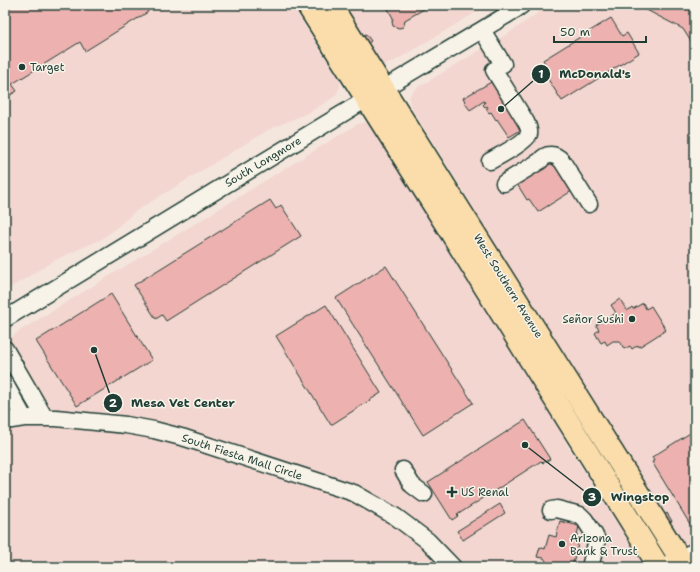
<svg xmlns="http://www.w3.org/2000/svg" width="700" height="572" font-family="'Shantell Sans',sans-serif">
  <rect width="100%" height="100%" fill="#f5e6dd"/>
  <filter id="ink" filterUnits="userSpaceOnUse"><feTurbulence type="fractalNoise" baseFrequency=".025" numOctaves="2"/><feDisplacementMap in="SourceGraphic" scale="8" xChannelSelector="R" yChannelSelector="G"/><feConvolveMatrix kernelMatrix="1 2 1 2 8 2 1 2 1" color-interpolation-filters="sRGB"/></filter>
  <g filter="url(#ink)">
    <path fill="#f3d6d0" d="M5,5H292L340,81V87L336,95L331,99L310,112L268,130L136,211L109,234L100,240L55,260L5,291Z
      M338,5H488L393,62L384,65H380Z
      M548,5H695V542L686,547L681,546L501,265L474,208L411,107L409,101L410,95L415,89L509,33L538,13Z
      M368,122L372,124L530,369L567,445L638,556L647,567H5V342L21,330L356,125L361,123Z"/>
    <path fill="#edb2b0" stroke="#1f3d34" d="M5,5H144L148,12L85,51L80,42L12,84L17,91L5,98Z
      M386,5H431L405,20L404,25L403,27L399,28L393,26L392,22L393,18Z
      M637,5H695V48L683,29Z
      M611,18L622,36L627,33L639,53L562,101L544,73L549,70L543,60Z
      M366,34L371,41L367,44L362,36Z
      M493,81L524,128L509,137L497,119L496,120L491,112L489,113L486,109L488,108L487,106L485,107L483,105L485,103L484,101L470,110L464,102L465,101L463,98Z
      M556,158L575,189L538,212L529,199L527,200L514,179Z
      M270,200L276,209L281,205L301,236L166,321L162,315L156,319L134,285Z
      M386,266L473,403L423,435L336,298Z
      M111,294L152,360L77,406L36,341Z
      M620,299L627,311L632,307L633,309L643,303L646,309L651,306L666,330L639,347L638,345L632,349L630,346L624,349L620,341H613L607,345L605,341L601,343L595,333L599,330L596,325L616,313L611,305Z
      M326,305L381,393L331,425L276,336Z
      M525,420L550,459L543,463L541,461L457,515L458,516L452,520L428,482Z
      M695,430V527L693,529L652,462L654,461L652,457Z
      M500,504L505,513L463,540L457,531Z
      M667,513L672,521L668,523L663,516Z
      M560,521L579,526L576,540L579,541L572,567H550L544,558L537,557L540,547L545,549L549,535L556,537Z"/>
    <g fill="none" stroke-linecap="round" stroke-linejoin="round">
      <defs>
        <path id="minor" d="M482,30L503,64
          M490,161C499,156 525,143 529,134C530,130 528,126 526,122L494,70
          M504,183L540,161C546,153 555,153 562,161L589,204
          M5,319L383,89L515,10L522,5
          M5,349L45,418
          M5,384L24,418
          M5,421L24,418H56L126,425L154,430L185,438L354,493L396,517L428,541L453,567
          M403,470L412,485L424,494
          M551,510L557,509L580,515L585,520L594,534L597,540L590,567
          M662,567L695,551"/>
        <path id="major" d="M307,5L436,209L659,567
          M331,5L685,567"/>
      </defs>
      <use href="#minor" stroke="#1f3d34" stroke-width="19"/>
      <use href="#major" stroke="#1f3d34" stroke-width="24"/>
      <use href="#minor" stroke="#f7f3e8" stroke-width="16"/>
      <use href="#major" stroke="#faddab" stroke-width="21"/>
    </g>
  </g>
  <g fill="#1f3d34" stroke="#f7f3e8" stroke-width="1.5">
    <circle cx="22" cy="67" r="4"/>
    <circle cx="632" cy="319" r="4"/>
    <path d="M450 486h4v4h4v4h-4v4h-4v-4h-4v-4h4z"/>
    <circle cx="562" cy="544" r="4"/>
  </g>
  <g text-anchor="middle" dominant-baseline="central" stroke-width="3" stroke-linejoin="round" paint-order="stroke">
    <g font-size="11" fill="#1f3d34" stroke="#f7f3e8" text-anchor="start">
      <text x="30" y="67">Target</text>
      <text x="624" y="319" text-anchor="end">Señor Sushi</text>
      <text x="461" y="492">US Renal</text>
      <text x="570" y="538">Arizona<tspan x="570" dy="13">Bank &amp; Trust</tspan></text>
    </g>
    <g font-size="11" fill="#1f3d34" stroke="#f7f3e8">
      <text transform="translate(263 162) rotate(-31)">South Longmore</text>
      <text transform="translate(508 286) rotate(58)">West Southern Avenue</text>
      <text transform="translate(242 457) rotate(18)">South Fiesta Mall Circle</text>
    </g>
  </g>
  <path fill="none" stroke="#1f3d34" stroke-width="1.5" d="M501 109L541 74M94 350L113 403M525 445L592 497"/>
  <g fill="#1f3d34" stroke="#f7f3e8" stroke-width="1.5">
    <circle cx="501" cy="109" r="4"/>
    <circle cx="94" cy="350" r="4"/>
    <circle cx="525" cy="445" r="4"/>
    <circle cx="541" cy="74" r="10"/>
    <circle cx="113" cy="403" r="10"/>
    <circle cx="592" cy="497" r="10"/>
  </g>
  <g font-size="12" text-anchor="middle" font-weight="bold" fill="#fff">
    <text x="541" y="78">1</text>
    <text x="113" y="407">2</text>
    <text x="592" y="501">3</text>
  </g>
  <g font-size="12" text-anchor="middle" font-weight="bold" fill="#1f3d34" stroke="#f7f3e8" stroke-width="3" stroke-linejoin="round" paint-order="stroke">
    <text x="595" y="78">McDonald's</text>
    <text x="183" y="407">Mesa Vet Center</text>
    <text x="640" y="501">Wingstop</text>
  </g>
  <rect width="700" height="572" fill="none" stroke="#f7f3e8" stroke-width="20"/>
  <rect x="10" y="10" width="680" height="552" fill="none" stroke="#1f3d34" stroke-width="1.5" filter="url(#ink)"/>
  <path d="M554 36v6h92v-6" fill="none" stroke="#1f3d34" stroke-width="2"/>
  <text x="560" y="36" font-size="12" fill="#1f3d34" stroke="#f7f3e8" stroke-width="3" paint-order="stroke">50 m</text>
</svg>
